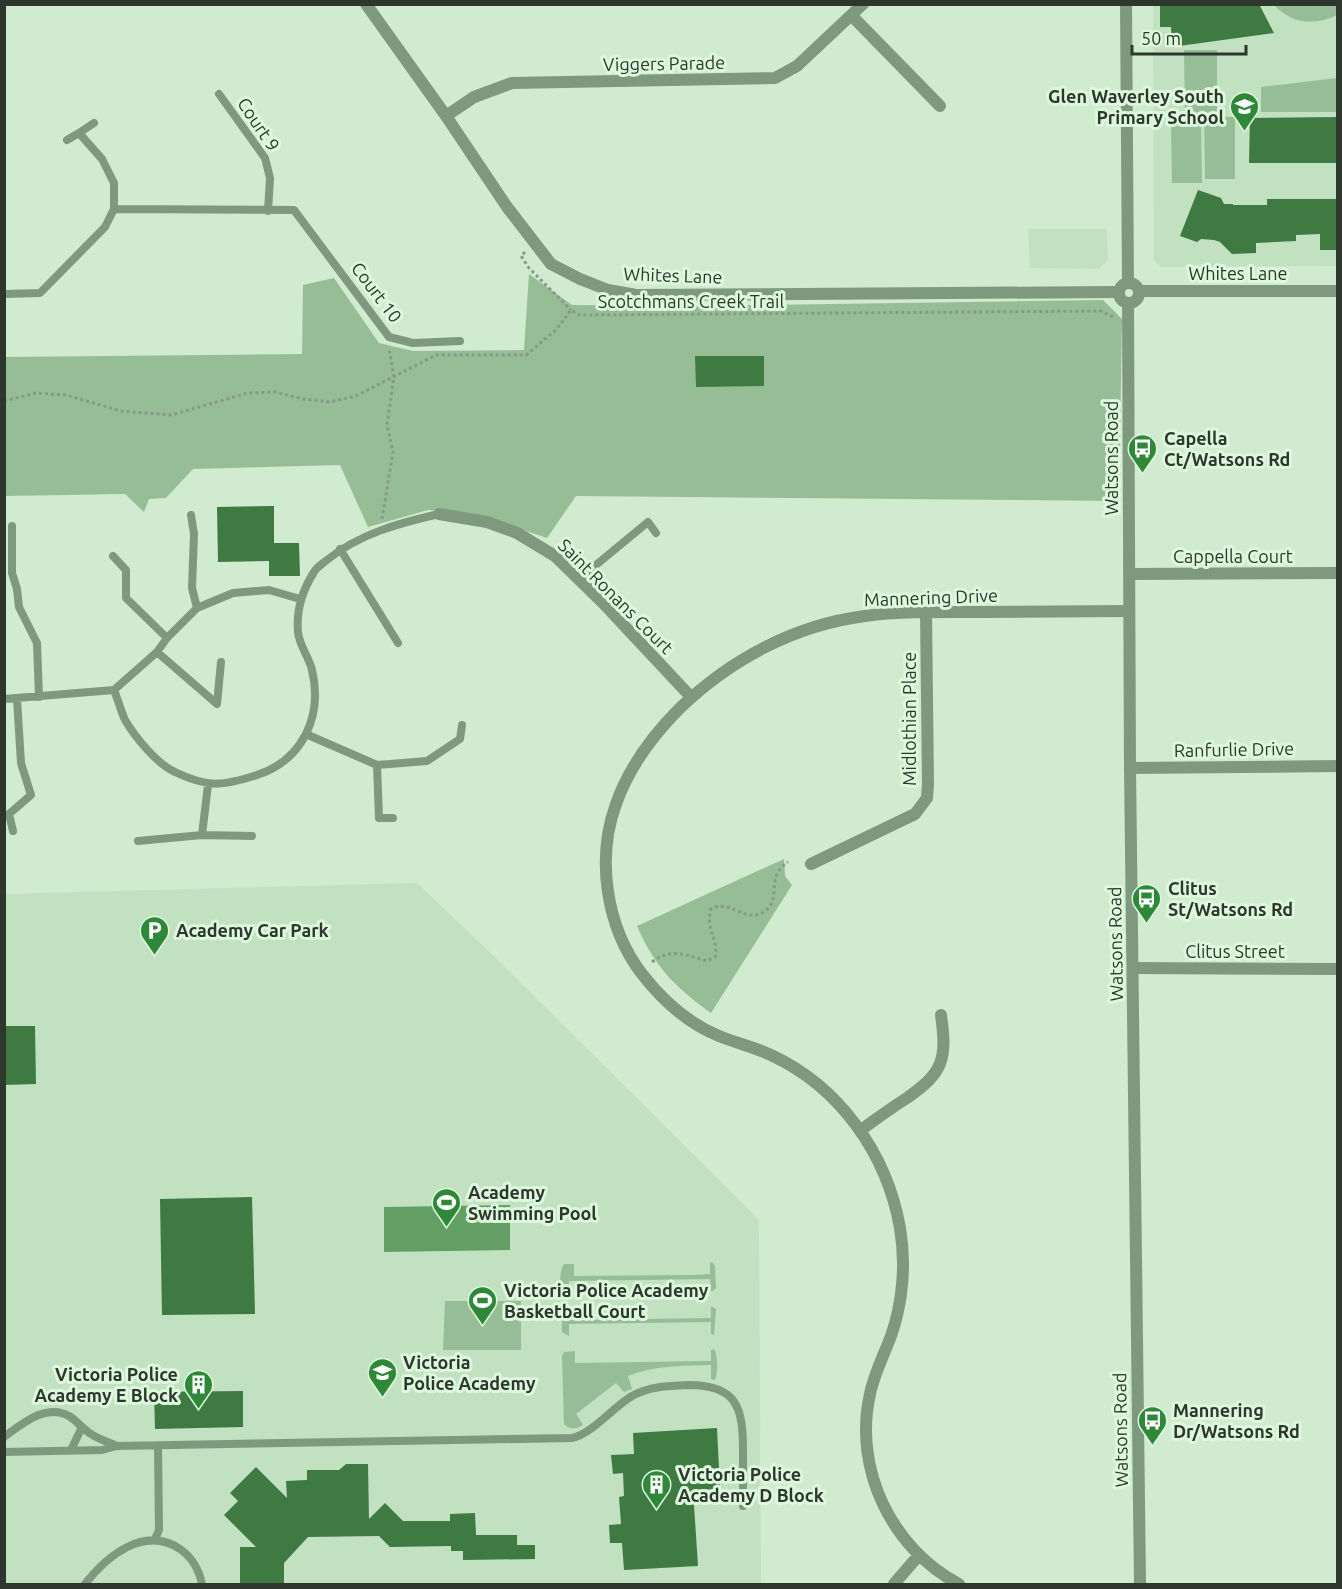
<svg xmlns="http://www.w3.org/2000/svg" width="1342" height="1589" font-family="Ubuntu,sans-serif">
  <rect width="100%" height="100%" fill="#d0ebd0"/>
  <path fill="#c1e1c1" d="M1153,5H1337V266L1161,267L1154,260Z
    M1028,229H1107L1108,260L1099,269L1030,268Z
    M417,883L502,964L759,1220L761,1584H5L4,894Z"/>
  <path fill="#97bd97" d="M1274,5H1337V15C1315,26 1292,24 1274,5Z
    M1184,50H1217V113H1185Z
    M1337,78V112H1261V87Z
    M1204,117H1235V179H1205Z
    M1201,121L1202,183H1172L1171,122Z
    M529,274L572,305L687,306L1103,300L1122,319L1119,501L576,496L547,538L470,513L428,510L368,527L340,465L193,469L166,498L149,499L144,512L125,494L5,496L4,357L302,354L303,285L334,278L379,343L413,351L524,350Z
    M784,859L785,876L792,885L711,1013C676,988 654,966 637,926Z
    M712,1262L715,1266L716,1288L713,1291H711L710,1279L569,1281V1297L564,1298C559,1290 559,1271 564,1264H574V1276L694,1275L710,1274V1263Z
    M445,1301H521V1350H443Z
    M711,1306L716,1309L714,1335L711,1334V1322L569,1324V1336L562,1332V1311L566,1307H574L575,1320L711,1318Z
    M714,1349C718,1356 718,1372 715,1380L711,1379V1365C682,1366 655,1365 628,1376L632,1389L624,1392L616,1383L576,1414L583,1425C577,1429 569,1430 564,1424L562,1356L564,1352L575,1351V1363L711,1361V1350Z"/>
  <path fill="#639f65" d="M510,1205V1250L384,1252V1207Z"/>
  <path fill="#3f7a42" d="M1160,4H1259L1274,33L1172,47L1171,27H1160Z
    M1338,117V163H1249L1250,118Z
    M1198,190L1221,198L1224,204H1233V205H1267V199H1338V250H1320V234L1296,235V241L1256,243V253L1232,254L1220,242L1214,240L1201,239L1197,242L1180,236Z
    M695,356H764V386L696,387Z
    M274,506V543H299L300,576H269V561L218,562L217,507Z
    M4,1026H35L36,1084L4,1085Z
    M252,1197L255,1314L162,1315L160,1199Z
    M243,1391V1427L155,1429L154,1392Z
    M717,1428L720,1489L693,1490L698,1566L624,1570L622,1543H610L609,1525L621,1524L619,1497L624,1496L623,1473L613,1474L611,1455L634,1454L633,1433Z
    M346,1464H368L369,1519L385,1503L403,1521H450V1514L475,1513L476,1535H517V1545H535V1559L463,1560V1551H451V1546L390,1547L379,1536L308,1537L284,1563V1584H240V1547H256L224,1515L238,1501L230,1493L256,1467L287,1498L286,1481L307,1480V1470H339Z"/>
  <g fill="none" stroke-linecap="round" stroke-linejoin="round">
    <path stroke="#879a87" stroke-width="3" stroke-dasharray="3 3" stroke-linecap="butt" d="M525,252L521,256L529,268L571,310
      M4,401L36,393L66,395L121,411L171,415L248,393L276,392L303,399L330,402L356,396L436,355H526L556,330L571,310L579,315L1101,311L1114,317
      M382,519L393,452L387,425L394,377L389,348
      M652,962C674,947 684,955 707,961L715,957C719,937 705,931 711,909C730,898 746,925 765,911C783,897 764,878 788,862"/>
    <path stroke="#7f997f" stroke-width="8" d="M219,94L265,158L270,178L268,211
      M94,123L79,133L102,159L114,183V209
      M67,140L79,133
      M4,294L40,293L105,227L114,209L294,210L389,337L413,343L460,341
      M191,515L194,534L192,588L197,608
      M12,526V573L17,589L19,607L37,643L39,697
      M340,549L398,643
      M113,556L126,570V598L167,638
      M579,579L648,522L656,533
      M157,652L217,704L221,662
      M114,690C118,700 121,711 125,720C135,737 157,764 175,772C208,788 223,786 257,775C303,760 323,716 312,670C309,657 299,645 298,632C296,610 302,591 314,572C317,567 322,564 327,560C359,534 399,523 439,514
      M4,699L114,690L157,652L167,638L197,608L233,593L269,590L300,599
      M308,735L377,765L379,818H393
      M377,765L427,761L460,739L462,725
      M13,831L9,814L31,795L21,763L17,699
      M202,835L208,785
      M138,841L202,835L252,836
      M4,1437C22,1424 46,1403 69,1416C77,1421 83,1429 91,1434C98,1439 108,1442 117,1446
      M71,1450L82,1427
      M4,1452L102,1450L117,1446L572,1438C592,1434 613,1407 632,1396C650,1386 669,1386 689,1385C738,1385 743,1409 743,1451C743,1469 743,1487 743,1506
      M155,1539L159,1530L158,1445
      M85,1584C107,1556 144,1525 180,1549C193,1558 199,1570 202,1584"/>
    <path stroke="#7f997f" stroke-width="12" d="M366,4L446,116L507,207L551,264L580,279L608,290L636,295L1118,292
      M852,16L940,106
      M446,116L474,97L512,83L775,78L797,66L863,4
      M1139,291H1338
      M439,514L487,522L517,533L555,556L603,603L691,697
      M1130,574L1338,573
      M1130,768L1338,766
      M811,864L915,814L927,798L928,784L926,613
      M1133,968L1338,969
      M861,1130C876,1119 891,1108 907,1098C944,1072 947,1059 941,1015
      M894,1584L919,1555
      M959,1584C892,1549 853,1469 870,1394C874,1374 884,1355 891,1336C903,1302 906,1263 900,1228C887,1154 840,1087 771,1055C754,1047 736,1043 719,1036C687,1023 663,1001 642,974C606,927 596,859 616,804C629,767 653,735 680,708C731,659 795,625 865,616C903,611 943,612 982,612C1031,612 1080,611 1129,611"/>
    <path stroke="#7f997f" stroke-width="12" d="M1126,4L1128,282
      M1119 293a10 10 0 1 1 20 0a10 10 0 1 1-20 0Z
      M1128,303L1130,768L1140,1584"/>
  </g>
  <defs>
    <symbol id="school-pin" viewBox="-11 -11 22 30"><path d="M0 17L-7.5 6A9.5 9.5 0 1 1 7.5 6Z" fill="#2e8838" stroke="#ddf8dd"/><path d="M0-5L7-2L0 1L-7-2ZM-4 1L0 2.5L4 1V4Q0 6-4 4Z" fill="#fff"/></symbol>
    <symbol id="bus-pin" viewBox="-11 -11 22 30"><path d="M0 17L-7.5 6A9.5 9.5 0 1 1 7.5 6Z" fill="#2e8838" stroke="#ddf8dd"/><path d="M-5-6H5V4H4V6H2V4H-2V6H-4V4H-5ZM-3.5-4V0h7V-4ZM-3.5 1.2v1.5H-2V1.2ZM2 1.2v1.5H3.5V1.2Z" fill="#fff"/></symbol>
    <symbol id="parking-pin" viewBox="-11 -11 22 30"><path d="M0 17L-7.5 6A9.5 9.5 0 1 1 7.5 6Z" fill="#2e8838" stroke="#ddf8dd"/><path d="M-3.5-5.5H1a3.5 3.5 0 0 1 0 7H-1V5.5H-3.5ZM-1-3.4V-.6H.8a1.4 1.4 0 0 0 0-2.8Z" fill="#fff"/></symbol>
    <symbol id="stadium-pin" viewBox="-11 -11 22 30"><path d="M0 17L-7.5 6A9.5 9.5 0 1 1 7.5 6Z" fill="#2e8838" stroke="#ddf8dd"/><path d="M0-5a6.5 5 0 1 0 0 10a6.5 5 0 1 0 0-10ZM-3.5-1.8h7v3.6h-7Z" fill="#fff"/></symbol>
    <symbol id="university-pin" viewBox="-11 -11 22 30"><path d="M0 17L-7.5 6A9.5 9.5 0 1 1 7.5 6Z" fill="#2e8838" stroke="#ddf8dd"/><path d="M0-5L7-2L0 1L-7-2ZM-4 1L0 2.5L4 1V4Q0 6-4 4Z" fill="#fff"/></symbol>
    <symbol id="building-pin" viewBox="-11 -11 22 30"><path d="M0 17L-7.5 6A9.5 9.5 0 1 1 7.5 6Z" fill="#2e8838" stroke="#ddf8dd"/><path d="M-4-6H4V6H1V3H-1V6H-4ZM-2.5-4.3h1.7v1.8h-1.7ZM.8-4.3h1.7v1.8H.8ZM-2.5-1h1.7V.8h-1.7ZM.8-1h1.7V.8H.8Z" fill="#fff"/></symbol>
  </defs>
  <g fill-rule="evenodd">
    <use href="#school-pin" x="1228" y="90" width="33" height="45"/>
    <use href="#bus-pin" x="1126" y="432" width="33" height="45"/>
    <use href="#bus-pin" x="1130" y="882" width="33" height="45"/>
    <use href="#parking-pin" x="138" y="914" width="33" height="45"/>
    <use href="#stadium-pin" x="430" y="1186" width="33" height="45"/>
    <use href="#stadium-pin" x="466" y="1284" width="33" height="45"/>
    <use href="#university-pin" x="366" y="1356" width="33" height="45"/>
    <use href="#building-pin" x="182" y="1368" width="33" height="45"/>
    <use href="#bus-pin" x="1136" y="1404" width="33" height="45"/>
    <use href="#building-pin" x="640" y="1468" width="33" height="45"/>
  </g>
  <g text-anchor="middle" dominant-baseline="central" stroke-width="6" stroke-linejoin="round" paint-order="stroke">
    <g font-size="18" fill="#2d372d" stroke="#ddf8dd">
      <text transform="translate(664 63) rotate(-1)">Viggers Parade</text>
      <text transform="translate(259 124) rotate(56)">Court 9</text>
      <text x="1238" y="273">Whites Lane</text>
      <text transform="translate(673 275) rotate(2)">Whites Lane</text>
      <text transform="translate(377 292) rotate(53)">Court 10</text>
      <text x="691" y="301">Scotchmans Creek Trail</text>
      <text transform="translate(1111 458) rotate(-90)">Watsons Road</text>
      <text x="1233" y="556">Cappella Court</text>
      <text transform="translate(616 596) rotate(45)">Saint Ronans Court</text>
      <text transform="translate(931 597) rotate(-2)">Mannering Drive</text>
      <text transform="translate(909 719) rotate(-90)">Midlothian Place</text>
      <text transform="translate(1234 749) rotate(-1)">Ranfurlie Drive</text>
      <text transform="translate(1115 944) rotate(-91)">Watsons Road</text>
      <text x="1235" y="951">Clitus Street</text>
      <text transform="translate(1120 1430) rotate(-91)">Watsons Road</text>
    </g>
    <g font-size="18" font-weight="bold" fill="#2d372d" stroke="#ddf8dd" text-anchor="start">
      <text x="1224" y="96" text-anchor="end">Glen Waverley South<tspan x="1224" dy="21">Primary School</tspan></text>
      <text x="1164" y="438">Capella<tspan x="1164" dy="21">Ct/Watsons Rd</tspan></text>
      <text x="1168" y="888">Clitus<tspan x="1168" dy="21">St/Watsons Rd</tspan></text>
      <text x="176" y="930">Academy Car Park</text>
      <text x="468" y="1192">Academy<tspan x="468" dy="21">Swimming Pool</tspan></text>
      <text x="504" y="1290">Victoria Police Academy<tspan x="504" dy="21">Basketball Court</tspan></text>
      <text x="403" y="1362">Victoria<tspan x="403" dy="21">Police Academy</tspan></text>
      <text x="178" y="1374" text-anchor="end">Victoria Police<tspan x="178" dy="21">Academy E Block</tspan></text>
      <text x="1173" y="1410">Mannering<tspan x="1173" dy="21">Dr/Watsons Rd</tspan></text>
      <text x="678" y="1474">Victoria Police<tspan x="678" dy="21">Academy D Block</tspan></text>
    </g>
  </g>
  <rect width="1342" height="1589" fill="none" stroke="#2d372d" stroke-width="12"/>
  <path d="M1132 45v9h114v-9" fill="none" stroke="#2d372d" stroke-width="3"/>
  <text x="1141" y="45" font-size="18" fill="#2d372d" stroke="#ddf8dd" stroke-width="4.5" paint-order="stroke">50 m</text>
</svg>
